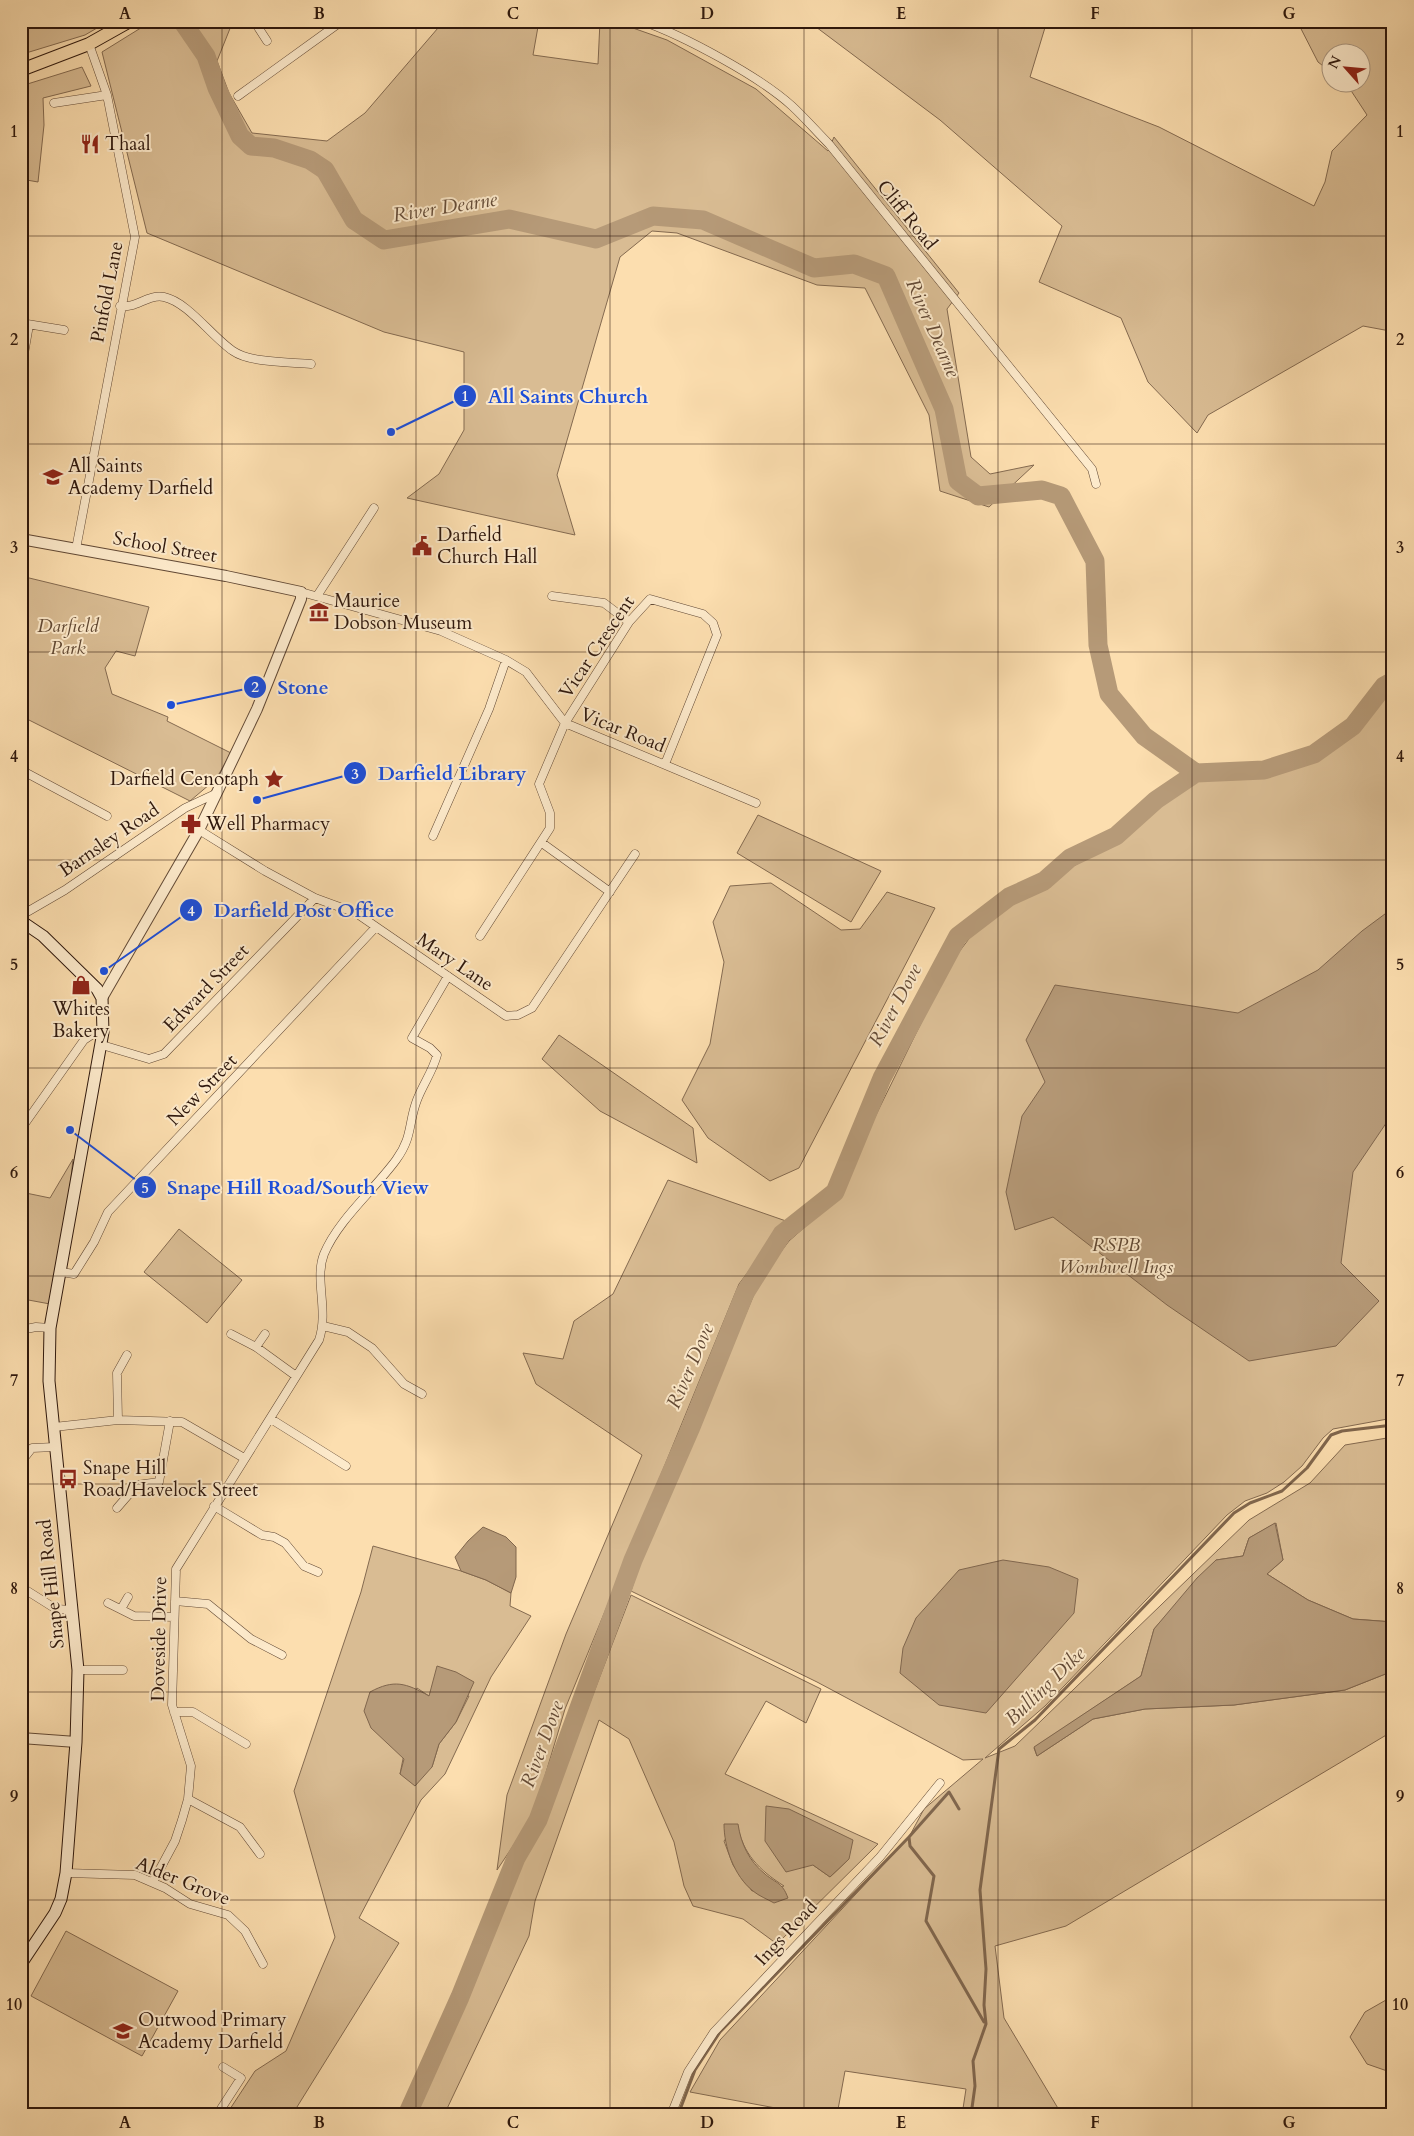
<svg xmlns="http://www.w3.org/2000/svg" width="1414" height="2136" font-family="Cardo,serif">
  <rect width="100%" height="100%" fill="#fcdeaf"/>
  <filter id="stains"><feTurbulence type="fractalNoise" baseFrequency=".004" numOctaves="4"/><feColorMatrix values="0 0 0 0 .2 0 0 0 0 .09 0 0 0 0 .02 0 0 0 .5 -.17"/></filter>
  <radialGradient id="worn" r=".72"><stop offset=".6" stop-color="#630" stop-opacity="0"/><stop offset="1" stop-color="#630" stop-opacity=".3"/></radialGradient>
  <path fill="#d9bc93" stroke="#846a50" fill-rule="evenodd" d="M21,21H109L85,35L26,53L21,41Z
    M152,21H233L217,61L229,93L252,133L327,141L365,113L444,21H539L533,55L598,64L600,21H613L667,40L756,89L828,151L834,137L959,293L947,309L971,457L990,474L1034,465L989,507L940,491L929,415L865,288L817,285L677,233L652,231L620,257L557,475L575,535L407,498L439,474L464,430V352L384,332L147,233L102,52Z
    M808,21H1047L1030,77L1159,127L1314,206L1325,182L1332,151L1367,115L1346,83L1362,82V52H1332L1331,72L1318,62L1297,21H1393V334L1390,331L1363,326L1208,415L1197,433L1148,382L1121,318L1039,282L1062,226L940,120Z
    M82,67L91,86L43,98L44,125L38,182L21,179V86Z
    M21,576L149,607L135,656L116,651L105,668L112,694L168,717L167,721L231,753L216,779L190,801L21,716Z
    M1393,687V1418L1333,1429L1323,1438L1302,1466L1284,1482L1267,1493L1245,1501L1227,1515L1045,1706L985,1758L1015,1746L1249,1520L1310,1483L1345,1445L1393,1437V1622L1353,1619L1308,1600L1267,1574L1283,1560L1276,1523L1249,1538L1243,1556L1216,1560L1154,1629L1141,1676L1034,1748L1037,1756L1093,1719L1145,1709L1234,1705L1345,1690L1393,1671V1731L1066,1926L995,1946L1004,2018L1062,2115H962L966,2089L845,2071L837,2115H813L690,2092L720,2040L909,1837L924,1809L983,1759L963,1760L817,1682L631,1591L640,1562L761,1278L789,1241L841,1195L874,1119L950,964L974,932L1002,909L1112,843L1159,805L1198,781L1269,775L1317,760L1356,730Z
    M758,815L881,871L851,922L737,853Z
    M771,883L841,930L860,929L887,892L935,908L799,1168L770,1181L708,1138L682,1100L710,1044L724,962L713,922L730,886Z
    M559,1035L693,1128L697,1163L600,1111L542,1059Z
    M73,1159L66,1224L50,1304L23,1299L21,1301V1192L50,1198Z
    M668,1180L786,1221L739,1284L565,1709L533,1816L497,1870L507,1795L566,1634L642,1455L536,1384L523,1353L563,1359L574,1321L613,1294Z
    M179,1229L242,1280L207,1323L144,1272Z
    M373,1546L461,1571L486,1580L511,1593L510,1606L531,1616L491,1677L445,1774L421,1800L359,1918L399,1943L292,2115H232L228,2112L255,2071L286,2051L335,1937L294,1791L361,1592ZM417,1688L429,1696H469L456,1722L439,1744L432,1767L400,1774Z
    M631,1595L821,1689L806,1723L766,1701L725,1774L878,1844L777,1944L743,1919L693,1906L684,1886L674,1842L629,1739L599,1720L535,1901L529,1936L444,2115H416L468,1996L522,1861L545,1820ZM737,1824C743,1854 759,1870 784,1886L752,1891L733,1865L724,1841ZM849,1859L830,1877L813,1865Z
    M66,1931L178,1991L142,2056L31,1996Z
    M1393,1996V2073L1367,2064L1350,2037L1365,2012Z"/>
  <path fill="#b69a78" stroke="#80664d" d="M1393,908V1113L1353,1172L1341,1263L1379,1301L1336,1346L1249,1361L1167,1305L1053,1217L1015,1230L1006,1192L1022,1116L1045,1082L1026,1040L1055,985L1238,1013L1318,970L1362,931Z
    M1275,1523L1283,1560L1267,1574L1308,1600L1353,1619L1393,1622V1671L1345,1690L1234,1705L1145,1709L1093,1719L1037,1756L1034,1747L1141,1676L1154,1629L1197,1578L1216,1560L1243,1556L1249,1538Z
    M483,1527L506,1537L516,1547V1577L511,1593L486,1580L461,1571L455,1557L468,1541Z
    M1003,1560L1049,1567L1078,1579L1074,1613L986,1713L939,1705L900,1673L903,1648L916,1618L959,1570Z
    M437,1666L456,1672L474,1682L456,1722L439,1744L432,1767L415,1786L400,1774L404,1759L371,1728L364,1711L370,1692C394,1679 406,1683 429,1696Z
    M766,1806L789,1809L853,1840L849,1859L830,1877L813,1865L786,1872L765,1841Z
    M724,1824H738C741,1844 749,1861 765,1874C777,1884 782,1882 788,1898L774,1903C767,1899 759,1896 753,1891C734,1876 724,1847 724,1824Z"/>
  <g fill="none" stroke-linecap="round" stroke-linejoin="round">
    <path stroke="#80664d" stroke-width="3" d="M959,1809L949,1792L909,1837L910,1846L934,1876L926,1921L984,2022
      M678,2115L695,2070L720,2032L909,1837
      M971,2115L975,2086L973,2061L986,2024L984,2005L986,1969L980,1890L999,1749L1035,1720L1234,1513L1250,1503L1282,1491L1307,1468L1331,1435L1342,1431L1393,1425"/>
    <path stroke="#b69a78" stroke-width="19" d="M182,21L206,56L217,88L240,136L251,146L274,148L310,160L325,170L354,220L384,240L509,219L596,239L653,216L703,220L814,268L854,264L886,276L944,409L958,481L978,496L1042,490L1061,496L1095,561L1098,645L1109,694L1144,736L1196,773L1264,770L1314,754L1353,726L1384,686L1393,681
      M407,2115L460,1997L516,1858L538,1820L633,1560L691,1427L745,1293L782,1234L835,1192L882,1078L958,936L1009,897L1044,881L1070,858L1116,836L1156,800L1196,773"/>
    <defs>
      <path id="minor" d="M254,21L267,41
        M642,21C684,36 759,76 792,106C805,118 817,132 829,144L1092,469L1096,484
        M238,96L342,21
        M54,103L107,95
        M120,306C136,309 147,294 164,297C188,302 212,337 233,351C250,363 290,362 311,364
        M21,323L64,330
        M21,371L29,325
        M76,549L135,237L107,95L89,44
        M301,592L441,631L506,660L526,672L565,723L756,803
        M317,596L374,508
        M552,596L604,603L629,622
        M21,770L107,816
        M199,830L265,871L315,898L356,913L506,1016L518,1015L532,1008L635,854
        M433,836L489,709L506,660
        M542,843L610,892
        M21,913L27,912L65,890L185,808L215,794
        M480,936L550,828V813L539,784L565,723L629,622L650,599L703,614L713,623L717,635L665,764
        M102,1045L149,1059L164,1054L315,898
        M21,1129L84,1040L93,1034L103,1032
        M61,1272L74,1274L94,1242L108,1212L375,928
        M323,1326L348,1332L372,1348L404,1384L422,1394
        M21,1330L36,1327L50,1328
        M231,1334L256,1347L296,1376
        M256,1347L265,1334
        M271,1419L346,1466
        M118,1420L117,1373L127,1355
        M54,1427L118,1420L182,1422L244,1458
        M21,1462L32,1448L55,1447
        M214,1506L262,1535L274,1537L285,1543L304,1566L318,1572
        M117,1508L137,1485L159,1482L170,1421
        M21,1587L56,1609L72,1610
        M175,1601L208,1604L251,1639L282,1655
        M108,1603L134,1616L174,1617
        M121,1609L128,1597
        M78,1670H123
        M174,1712H193L246,1744
        M188,1799L240,1827L260,1854
        M66,1873L135,1875L165,1888L190,1904L228,1915L245,1931L263,1964
        M153,1882L175,1841L182,1820L188,1799L191,1766L172,1705L176,1569L319,1340C329,1310 314,1279 324,1254C338,1220 374,1190 396,1160C413,1137 408,1123 417,1100C423,1084 433,1071 437,1055L430,1048L412,1038L448,976
        M217,2115L241,2078L223,2067
        M671,2115L688,2072L714,2032L880,1857L940,1783"/>
      <path id="tertiary" d="M21,539L226,576L301,592V599L257,709L199,830L102,998
        M21,1738L76,1742"/>
      <path id="secondary" d="M21,921L43,936L97,989L102,998L103,1032L50,1328L49,1381L78,1670L76,1742L66,1873L61,1899L55,1913L21,1964"/>
      <path id="trunk" d="M21,70L89,44L130,21"/>
    </defs>
    <use href="#minor" stroke="#624935" stroke-width="9"/>
    <use href="#tertiary" stroke="#624935" stroke-width="12"/>
    <use href="#secondary" stroke="#2e170c" stroke-width="13"/>
    <use href="#trunk" stroke="#2e170c" stroke-width="14"/>
    <use href="#minor" stroke="#fdeacb" stroke-width="8"/>
    <use href="#tertiary" stroke="#fdeacb" stroke-width="10"/>
    <use href="#secondary" stroke="#fdeacb" stroke-width="11"/>
    <use href="#trunk" stroke="#fcdeaf" stroke-width="12"/>
  </g>
  <path fill="none" stroke="#2e170c" stroke-width="1" stroke-opacity="0.55" d="M222,21V2115M416,21V2115M610,21V2115M804,21V2115M998,21V2115M1192,21V2115M21,236H1393M21,444H1393M21,652H1393M21,860H1393M21,1068H1393M21,1276H1393M21,1484H1393M21,1692H1393M21,1900H1393"/>
  <defs>
    <symbol id="restaurant-bare" viewBox="-9 -9 18 18"><path d="M-5-6h1v4h1v-4h1v4h1v-4h1v5L-1.5 .5V6h-2V.5L-5-1ZM5-6V6H3V1.5H1.5Q1.5-4 5-6Z" fill="#8f2418" stroke="#fdeacb" stroke-width="2.5" paint-order="stroke"/></symbol>
    <symbol id="school-bare" viewBox="-9 -9 18 18"><path d="M0-5L7-2L0 1L-7-2ZM-4 1L0 2.5L4 1V4Q0 6-4 4Z" fill="#8f2418" stroke="#fdeacb" stroke-width="2.5" paint-order="stroke"/></symbol>
    <symbol id="civic-bare" viewBox="-9 -9 18 18"><path d="M-.6-6.5H3V-4.5H.6V-3L4-1V1h2V6H-6V1h2V-1L-.6-3ZM-1.2 2.5V6h2.4V2.5Z" fill="#8f2418" stroke="#fdeacb" stroke-width="2.5" paint-order="stroke"/></symbol>
    <symbol id="museum-bare" viewBox="-9 -9 18 18"><path d="M0-6L6-3V-2H-6V-3ZM-5-1h2V3h-2ZM-1-1h2V3h-2ZM3-1h2V3H3ZM-6 4H6V6H-6Z" fill="#8f2418" stroke="#fdeacb" stroke-width="2.5" paint-order="stroke"/></symbol>
    <symbol id="sight-bare" viewBox="-9 -9 18 18"><path d="M0-6L1.8-2.2L6-1.7L2.9 1.2L3.7 5.4L0 3.3L-3.7 5.4L-2.9 1.2L-6-1.7L-1.8-2.2Z" fill="#8f2418" stroke="#fdeacb" stroke-width="2.5" paint-order="stroke"/></symbol>
    <symbol id="pharmacy-bare" viewBox="-9 -9 18 18"><path d="M-2-6h4v4h4v4h-4v4h-4v-4h-4v-4h4Z" fill="#8f2418" stroke="#fdeacb" stroke-width="2.5" paint-order="stroke"/></symbol>
    <symbol id="shop-bare" viewBox="-9 -9 18 18"><path d="M-5-2.5h2.3a2.7 3.5 0 0 1 5.4 0H5L5.5 6h-11ZM-1.5-2.5h3a1.5 2.3 0 0 0-3 0Z" fill="#8f2418" stroke="#fdeacb" stroke-width="2.5" paint-order="stroke"/></symbol>
    <symbol id="bus-bare" viewBox="-9 -9 18 18"><path d="M-5-6H5V4H4V6H2V4H-2V6H-4V4H-5ZM-3.5-4V0h7V-4ZM-3.5 1.2v1.5H-2V1.2ZM2 1.2v1.5H3.5V1.2Z" fill="#8f2418" stroke="#fdeacb" stroke-width="2.5" paint-order="stroke"/></symbol>
  </defs>
  <g fill-rule="evenodd">
    <use href="#restaurant-bare" x="76" y="130" width="28" height="28"/>
    <use href="#school-bare" x="39" y="463" width="28" height="28"/>
    <use href="#civic-bare" x="408" y="532" width="28" height="28"/>
    <use href="#museum-bare" x="305" y="598" width="28" height="28"/>
    <use href="#sight-bare" x="260" y="765" width="28" height="28"/>
    <use href="#pharmacy-bare" x="177" y="810" width="28" height="28"/>
    <use href="#shop-bare" x="67" y="971" width="28" height="28"/>
    <use href="#bus-bare" x="54" y="1465" width="28" height="28"/>
    <use href="#school-bare" x="109" y="2017" width="28" height="28"/>
  </g>
  <g text-anchor="middle" dominant-baseline="central" stroke-width="4" stroke-linejoin="round" paint-order="stroke">
    <g font-size="19" fill="#2e170c" stroke="#fdeacb" text-anchor="start">
      <text x="105" y="144">Thaal</text>
      <text x="68" y="466">All Saints<tspan x="68" dy="22">Academy Darfield</tspan></text>
      <text x="437" y="535">Darfield<tspan x="437" dy="22">Church Hall</tspan></text>
      <text x="334" y="601">Maurice<tspan x="334" dy="22">Dobson Museum</tspan></text>
      <text x="259" y="779" text-anchor="end">Darfield Cenotaph</text>
      <text x="206" y="824">Well Pharmacy</text>
      <text x="81" y="1009" text-anchor="middle">Whites<tspan x="81" dy="22">Bakery</tspan></text>
      <text x="83" y="1468">Snape Hill<tspan x="83" dy="22">Road/Havelock Street</tspan></text>
      <text x="138" y="2020">Outwood Primary<tspan x="138" dy="22">Academy Darfield</tspan></text>
    </g>
    <g font-size="19" fill="#2e170c" stroke="#fdeacb">
      <text transform="translate(907 215) rotate(51)">Cliff Road</text>
      <text transform="translate(107 292) rotate(-79)">Pinfold Lane</text>
      <text transform="translate(165 547) rotate(10)">School Street</text>
      <text transform="translate(597 647) rotate(-56)">Vicar Crescent</text>
      <text transform="translate(623 730) rotate(22)">Vicar Road</text>
      <text transform="translate(109 840) rotate(-34)">Barnsley Road</text>
      <text transform="translate(455 962) rotate(34)">Mary Lane</text>
      <text transform="translate(206 988) rotate(-46)">Edward Street</text>
      <text transform="translate(202 1090) rotate(-46)">New Street</text>
      <text transform="translate(51 1584) rotate(-96)">Snape Hill Road</text>
      <text transform="translate(159 1639) rotate(-89)">Doveside Drive</text>
      <text transform="translate(183 1881) rotate(22)">Alder Grove</text>
      <text transform="translate(786 1933) rotate(-47)">Ings Road</text>
    </g>
    <g font-size="19" font-style="italic" fill="#614934" stroke="#fdeacb">
      <text x="68" y="626">Darfield<tspan x="68" dy="22">Park</tspan></text>
      <text x="1116" y="1245">RSPB<tspan x="1116" dy="22">Wombwell Ings</tspan></text>
    </g>
    <g font-size="20" font-style="italic" fill="#644b37" stroke="#fdeacb">
      <text transform="translate(445 207) rotate(-9)">River Dearne</text>
      <text transform="translate(933 328) rotate(66)">River Dearne</text>
      <text transform="translate(895 1005) rotate(-62)">River Dove</text>
      <text transform="translate(690 1366) rotate(-67)">River Dove</text>
      <text transform="translate(1045 1686) rotate(-44)">Bulling Dike</text>
      <text transform="translate(542 1744) rotate(-70)">River Dove</text>
    </g>
  </g>
  <path fill="none" stroke="#1d4ed8" stroke-width="2" d="M391 432L465 396M171 705L255 687M257 800L355 773M104 971L191 910M70 1130L145 1187"/>
  <g fill="#1d4ed8" stroke="#fdeacb" stroke-width="2">
    <circle cx="391" cy="432" r="5"/>
    <circle cx="171" cy="705" r="5"/>
    <circle cx="257" cy="800" r="5"/>
    <circle cx="104" cy="971" r="5"/>
    <circle cx="70" cy="1130" r="5"/>
    <circle cx="465" cy="396" r="12"/>
    <circle cx="255" cy="687" r="12"/>
    <circle cx="355" cy="773" r="12"/>
    <circle cx="191" cy="910" r="12"/>
    <circle cx="145" cy="1187" r="12"/>
  </g>
  <g font-size="15" text-anchor="middle" font-weight="bold" fill="#fff">
    <text x="465" y="401">1</text>
    <text x="255" y="692">2</text>
    <text x="355" y="779">3</text>
    <text x="191" y="916">4</text>
    <text x="145" y="1193">5</text>
  </g>
  <g font-size="20" text-anchor="middle" font-weight="bold" fill="#1d4ed8" stroke="#fdeacb" stroke-width="4" stroke-linejoin="round" paint-order="stroke">
    <text x="568" y="403">All Saints Church</text>
    <text x="303" y="694">Stone</text>
    <text x="452" y="780">Darfield Library</text>
    <text x="304" y="917">Darfield Post Office</text>
    <text x="298" y="1194">Snape Hill Road/South View</text>
  </g>
  <rect width="1414" height="2136" fill="none" stroke="#fcdeaf" stroke-width="55"/>
  <g transform="translate(1346 68) rotate(297)"><circle r="24" fill="#fdeacb" stroke="#aa967f"/>
  <path d="M0-4L9 19L0 12L-9 19Z" fill="#8f2418"/>
  <text y="-8" font-size="14" font-weight="bold" text-anchor="middle" fill="#2e170c">N</text>
  </g>
  <rect x="28" y="28" width="1358" height="2080" fill="none" stroke="#2e170c" stroke-width="2"/>
  <g font-size="16" text-anchor="middle" font-weight="bold" fill="#2e170c">
    <text x="125" y="19">A</text>
    <text x="319" y="19">B</text>
    <text x="513" y="19">C</text>
    <text x="707" y="19">D</text>
    <text x="901" y="19">E</text>
    <text x="1095" y="19">F</text>
    <text x="1289" y="19">G</text>
    <text x="14" y="137">1</text>
    <text x="1400" y="137">1</text>
    <text x="14" y="345">2</text>
    <text x="1400" y="345">2</text>
    <text x="14" y="553">3</text>
    <text x="1400" y="553">3</text>
    <text x="14" y="762">4</text>
    <text x="1400" y="762">4</text>
    <text x="14" y="970">5</text>
    <text x="1400" y="970">5</text>
    <text x="14" y="1178">6</text>
    <text x="1400" y="1178">6</text>
    <text x="14" y="1386">7</text>
    <text x="1400" y="1386">7</text>
    <text x="14" y="1594">8</text>
    <text x="1400" y="1594">8</text>
    <text x="14" y="1802">9</text>
    <text x="1400" y="1802">9</text>
    <text x="14" y="2010">10</text>
    <text x="1400" y="2010">10</text>
    <text x="125" y="2128">A</text>
    <text x="319" y="2128">B</text>
    <text x="513" y="2128">C</text>
    <text x="707" y="2128">D</text>
    <text x="901" y="2128">E</text>
    <text x="1095" y="2128">F</text>
    <text x="1289" y="2128">G</text>
  </g>
  <rect width="100%" height="100%" filter="url(#stains)"/>
  <rect width="100%" height="100%" fill="url(#worn)"/>
</svg>
